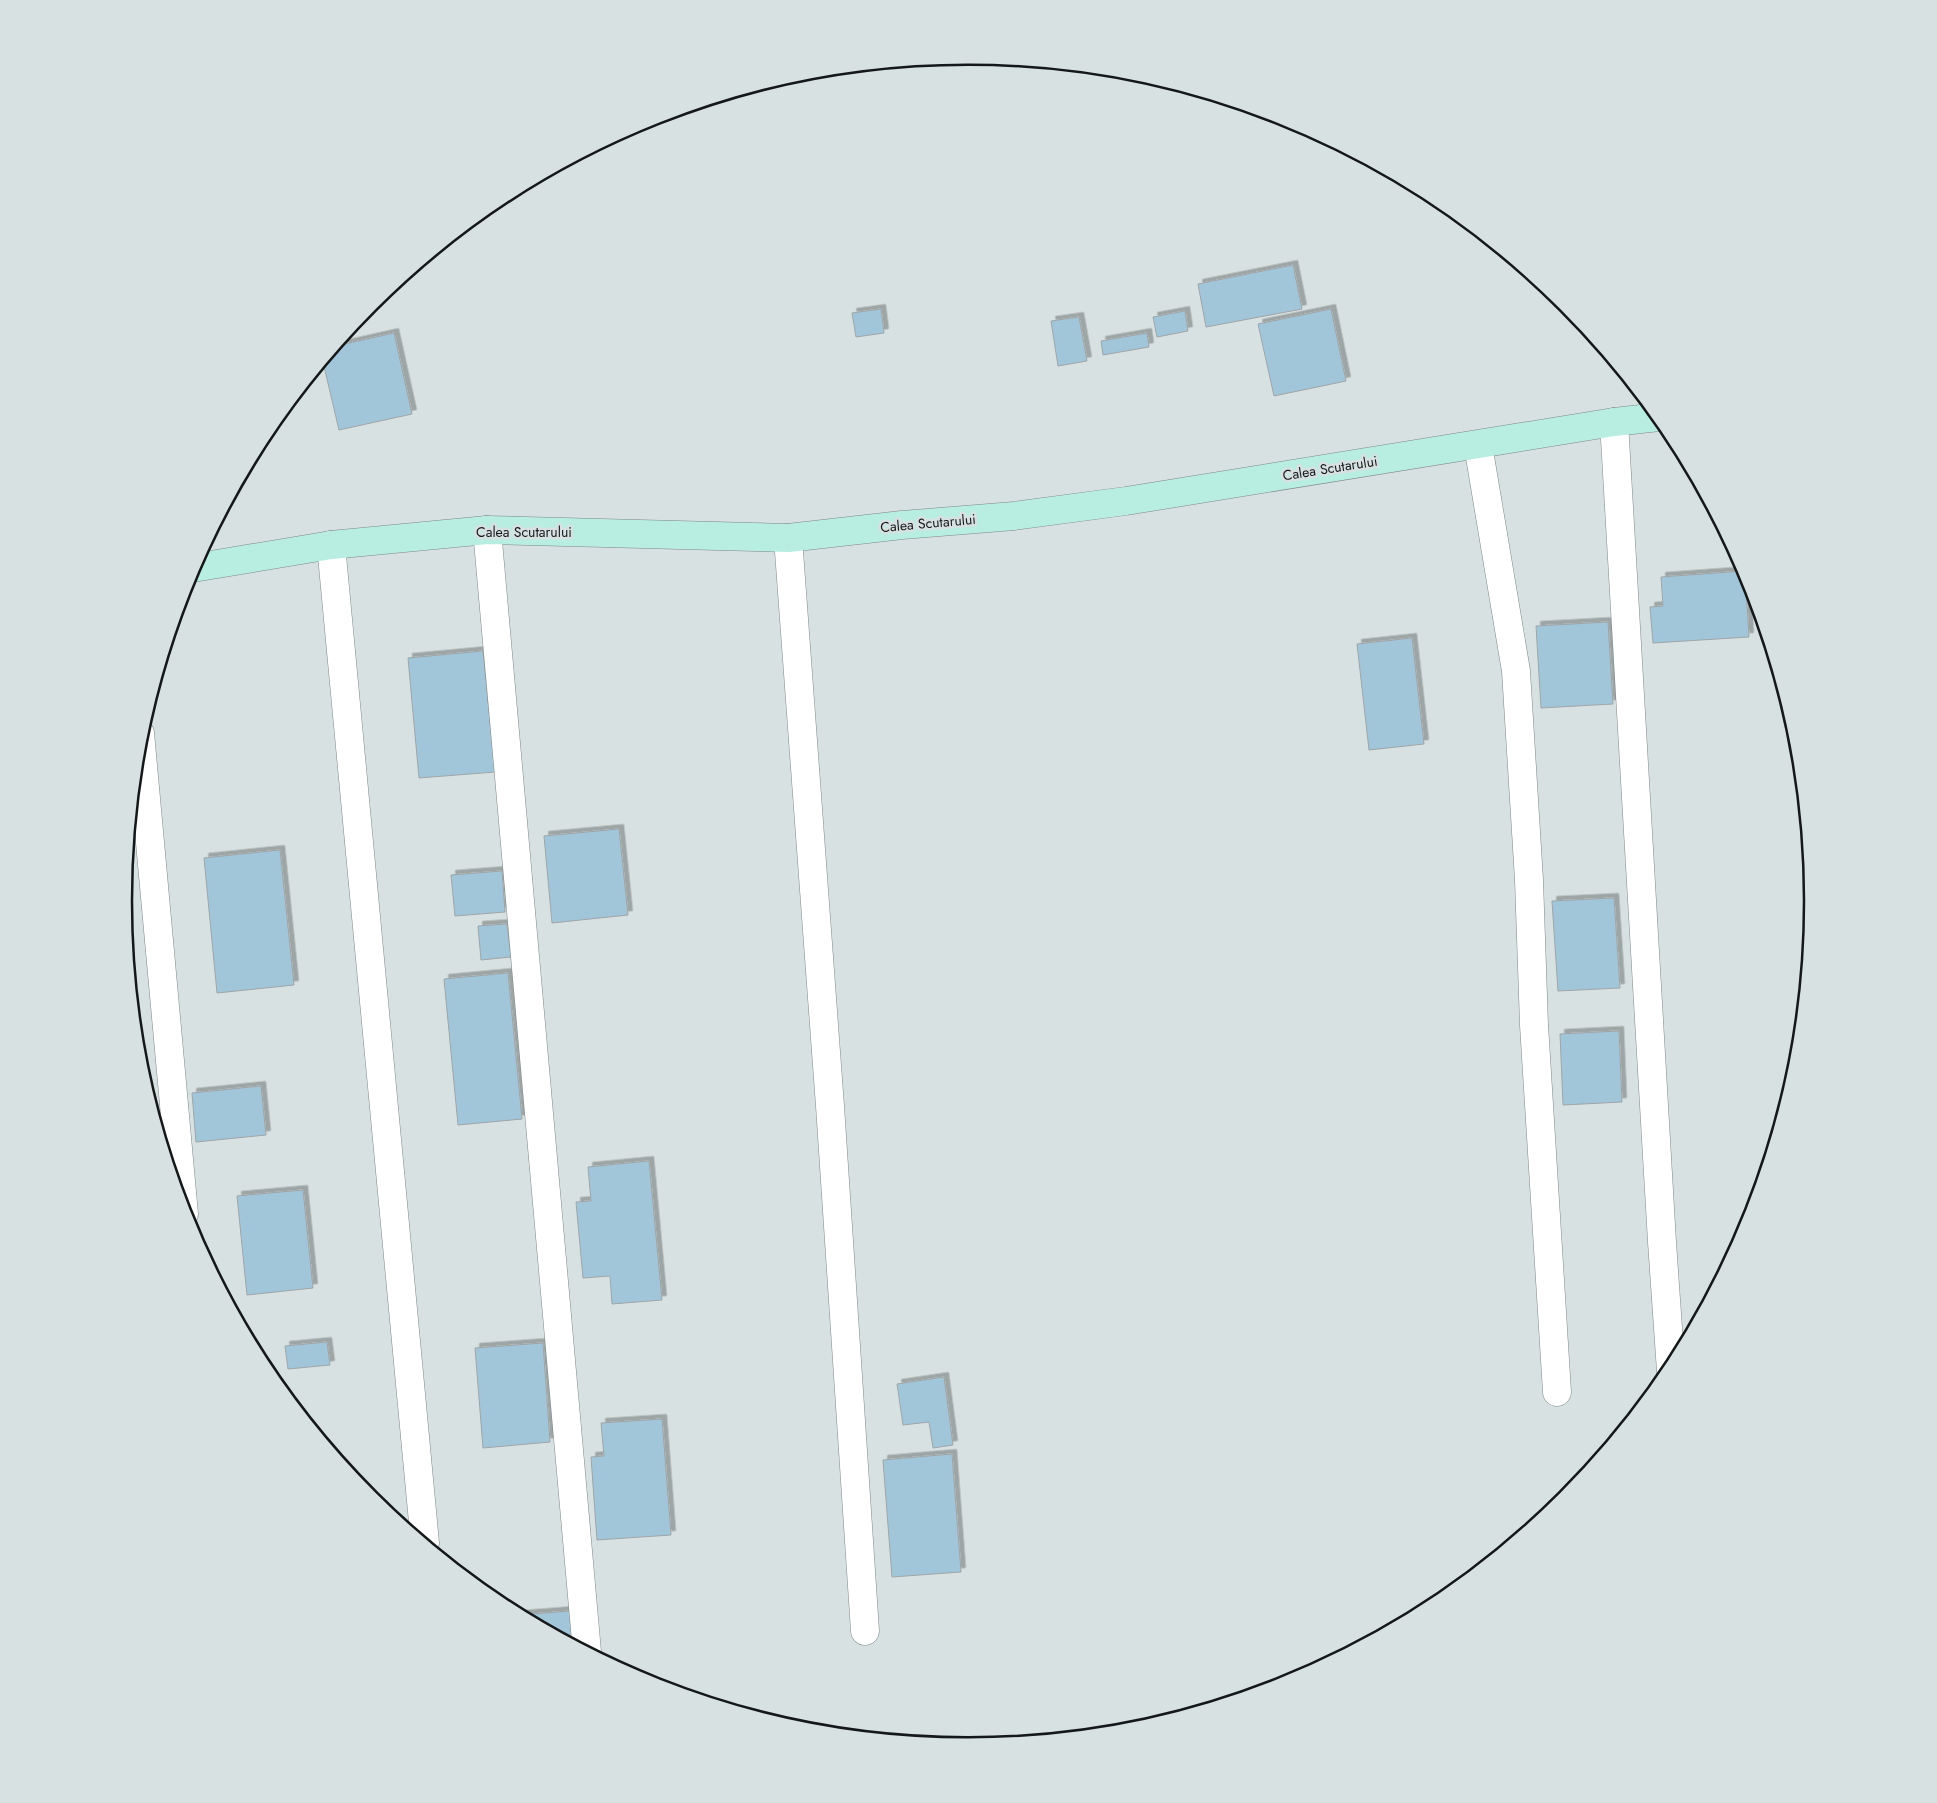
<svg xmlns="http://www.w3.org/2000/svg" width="1937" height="1803" font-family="Jost,sans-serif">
  <defs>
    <filter id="shadow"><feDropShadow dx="4.5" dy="-4.5" stdDeviation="0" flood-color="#0004"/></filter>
  </defs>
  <rect width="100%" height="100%" fill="#d8e1e1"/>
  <path fill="#a2c6d9" stroke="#9ea5a9" filter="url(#shadow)" d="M1293,265L1302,309L1206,327L1198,284Z
    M881,309L884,333L856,337L852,313Z
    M1331,309L1346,381L1274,396L1258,324Z
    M1185,311L1188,331L1157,337L1153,317Z
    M1079,317L1087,361L1058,366L1051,321Z
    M394,333L412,414L339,430L323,362L336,346Z
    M1147,333L1149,347L1103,355L1101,341Z
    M1745,571L1749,637L1653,643L1650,607L1663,606L1661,577Z
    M1608,622L1613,704L1541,708L1536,626Z
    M1412,638L1424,744L1369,750L1357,644Z
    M483,651L495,772L419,778L408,658Z
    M619,829L628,915L552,923L544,836Z
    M280,850L294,985L217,993L204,858Z
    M502,871L505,912L455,916L451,875Z
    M1614,898L1620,988L1558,991L1552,901Z
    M507,924L511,957L481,960L478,926Z
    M508,973L522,1119L458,1125L444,979Z
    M1619,1031L1622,1102L1563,1105L1560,1034Z
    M261,1086L266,1135L196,1142L192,1093Z
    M649,1161L662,1300L612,1304L610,1276L583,1278L576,1202L591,1201L588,1167Z
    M303,1190L313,1288L247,1295L237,1196Z
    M327,1342L330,1365L288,1369L285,1346Z
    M543,1343L550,1442L483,1448L475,1348Z
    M944,1377L953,1445L933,1448L929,1422L903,1425L897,1384Z
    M662,1419L671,1535L597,1540L591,1457L604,1456L601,1423Z
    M952,1454L961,1572L892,1577L883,1460Z
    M570,1611L573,1644L519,1615Z"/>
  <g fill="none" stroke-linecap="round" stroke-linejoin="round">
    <defs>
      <path id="minor" d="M1614,422L1662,1242L1671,1371
        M1478,445L1516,671L1529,880L1534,1025L1557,1392
        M487,530L587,1652
        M788,538L830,1106L865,1631
        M331,545L425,1543
        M140,733L184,1214"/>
      <path id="secondary" d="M193,568L331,545L487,530L788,538L902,525L1014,516L1126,501L1614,422L1659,417"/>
    </defs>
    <use href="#minor" stroke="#7f8788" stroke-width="29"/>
    <use href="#secondary" stroke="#7f8788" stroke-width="29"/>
    <use href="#minor" stroke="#fff" stroke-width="28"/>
    <use href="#secondary" stroke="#b8ede2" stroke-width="28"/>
  </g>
  <g text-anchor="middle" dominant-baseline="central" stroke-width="5" stroke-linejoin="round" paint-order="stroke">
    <g font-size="14" fill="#151819" stroke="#d8e1e1">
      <text transform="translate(1330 468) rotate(-9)">Calea Scutarului</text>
      <text transform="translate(928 523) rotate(-5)">Calea Scutarului</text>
      <text x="524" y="532">Calea Scutarului</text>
    </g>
  </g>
  <path d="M0 0H1937V1803H0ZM132 901a836 836 0 1 1 1672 0a836 836 0 1 1-1672 0Z" fill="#d8e1e1" fill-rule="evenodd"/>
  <path fill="none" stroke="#151819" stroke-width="2.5" d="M132 901a836 836 0 1 1 1672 0a836 836 0 1 1-1672 0Z"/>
</svg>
